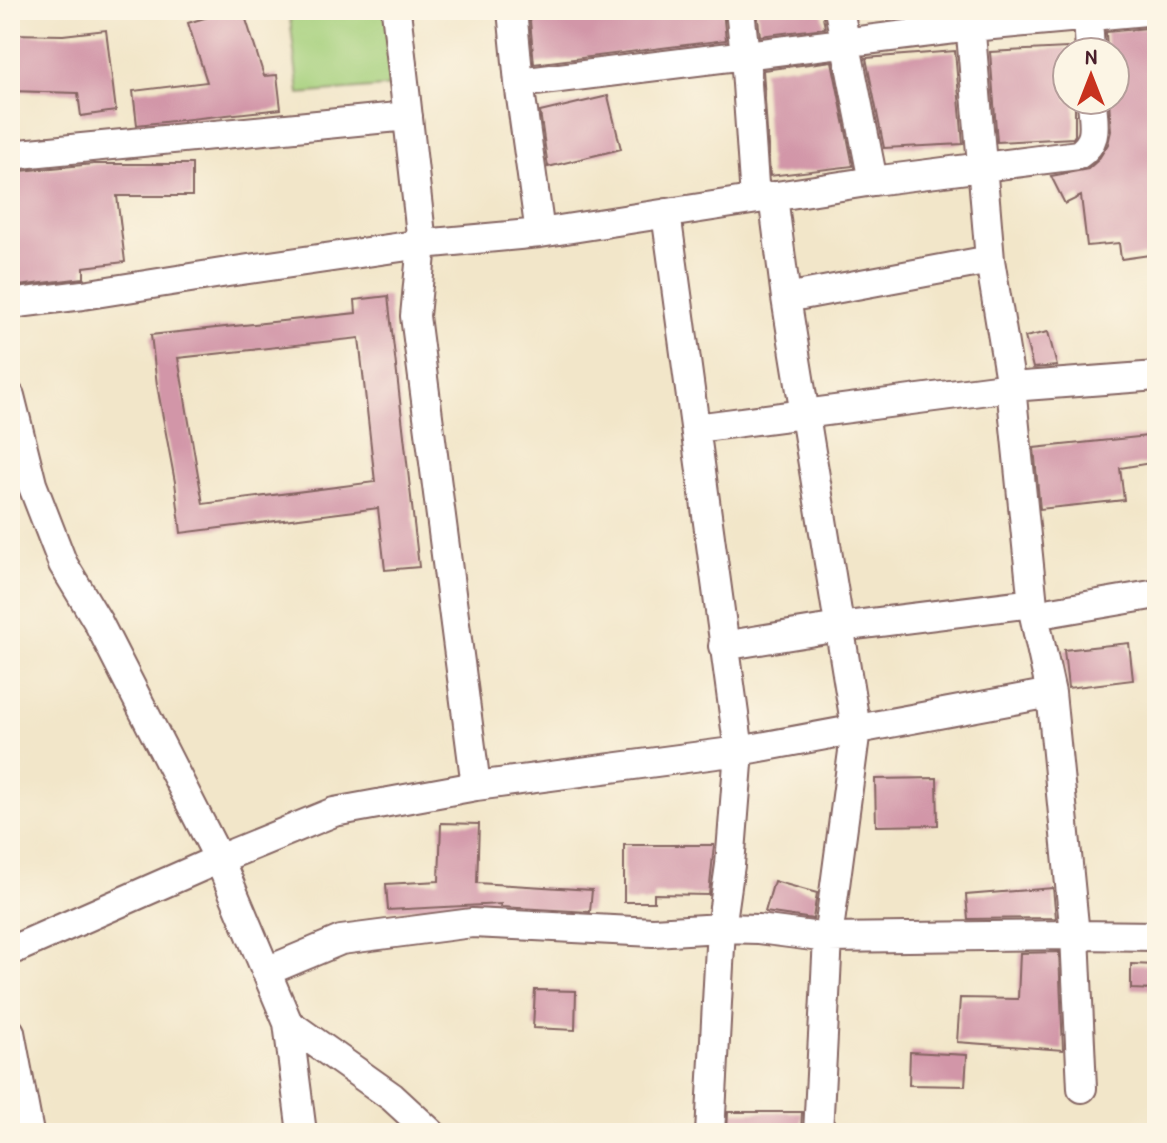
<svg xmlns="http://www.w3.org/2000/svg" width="1167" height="1143" font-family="'Patrick Hand',sans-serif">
  <rect width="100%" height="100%" fill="#fcf5e5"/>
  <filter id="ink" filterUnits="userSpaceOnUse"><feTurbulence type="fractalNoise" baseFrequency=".0125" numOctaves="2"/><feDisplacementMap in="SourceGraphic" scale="16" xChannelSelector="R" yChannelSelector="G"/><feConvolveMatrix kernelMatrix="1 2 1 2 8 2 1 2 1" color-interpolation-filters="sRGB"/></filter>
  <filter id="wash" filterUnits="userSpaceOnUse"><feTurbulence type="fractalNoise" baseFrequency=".006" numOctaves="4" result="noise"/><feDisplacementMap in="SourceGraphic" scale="32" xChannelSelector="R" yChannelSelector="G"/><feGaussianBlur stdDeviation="1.8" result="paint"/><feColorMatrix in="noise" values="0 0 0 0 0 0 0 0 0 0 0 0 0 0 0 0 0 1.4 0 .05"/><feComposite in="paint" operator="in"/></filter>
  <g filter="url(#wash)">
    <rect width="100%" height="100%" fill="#f2e6c9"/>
    <path fill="#a6d07d" stroke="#787854" stroke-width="2" d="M289,10H388L395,86L299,94Z"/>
    <g id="blocks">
      <path fill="#d296a8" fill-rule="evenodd" d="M231,10H243L264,76L277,75L281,109L137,125L133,91L207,82L188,23Z
        M529,10H723L726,40L534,64Z
        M757,10H822L825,28L760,36Z
        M1157,27V254L1121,259L1119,243L1087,246L1081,196L1065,204L1051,176L1088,169L1098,160L1108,144L1111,131L1109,100H1115V52H1107L1106,32Z
        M106,30L116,111L81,116L78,93L10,91V34L63,35Z
        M1067,48V100H1075V135L1073,138L997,142L990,52Z
        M955,51L963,144L884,148L866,58Z
        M832,61L853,166L770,176L763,70Z
        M608,96L621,149L548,167L540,112Z
        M94,164H192V196H117L125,262L84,267V278L10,287V172Z
        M388,296L419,567L385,570L378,508L181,533L175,482L157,385L151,335L356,313L355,300ZM359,338L375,482L203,504L178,358Z
        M1048,332L1057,366L1033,368L1025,337Z
        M1157,435V462L1120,468L1124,500L1040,509L1034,448Z
        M1129,643L1133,680L1068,688L1064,650Z
        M937,778L938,825L876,826L875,779Z
        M441,823L479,824L477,883L592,890L590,912L500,907L501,904L388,910L386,884L439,881Z
        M624,845H714L709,895L654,894V902H624Z
        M774,881L817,893L813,919L765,912Z
        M1053,888L1056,918L968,919L966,895Z
        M1059,952L1063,1050L957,1042L960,998L1018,999L1020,953Z
        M1131,964L1157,965V990L1131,989Z
        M535,990L576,991L575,1030L533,1028Z
        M910,1052L967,1055L965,1086L909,1085Z
        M728,1112H802L801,1133H727Z"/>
    </g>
  </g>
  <g filter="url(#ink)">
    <use href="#blocks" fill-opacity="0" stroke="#856562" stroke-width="2"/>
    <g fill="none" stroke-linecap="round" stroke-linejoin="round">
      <defs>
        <path id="minor" d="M396,10L422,244L415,316L476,786
          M512,10L519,83L540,233
          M740,10L745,55L755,199
          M839,10L873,181
          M969,10L990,260L1011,387L1034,615L1051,693L1075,935L1082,1088
          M1088,16L1090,52
          M519,83L971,27L1157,10
          M10,155L408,116
          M773,196L786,298L856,729L828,938L818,1133
          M666,213L739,751L730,865L721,928L710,1133
          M786,298L990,260
          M10,304L83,295L228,272L422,244L540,233L873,181L1078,155C1100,140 1093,124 1092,100
          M10,396L32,484L63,564L98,622L219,859L288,1023L392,1097L431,1133
          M696,428L1011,387L1157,376
          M1034,615L1157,594
          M723,646L839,627L1033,603
          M10,951L219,859L334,812L476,786L739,751L1051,693
          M267,971L341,940L472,923L653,932L721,928L758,929L828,938L1075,935L1157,936
          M288,1023L302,1133
          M10,1032L29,1133"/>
      </defs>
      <use href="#minor" stroke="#856562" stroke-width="32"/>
      <use href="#minor" stroke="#fff" stroke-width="28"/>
    </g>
  </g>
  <rect width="1167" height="1143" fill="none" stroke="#fcf5e5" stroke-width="40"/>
  <g transform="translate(1091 76)"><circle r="38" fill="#fcf5e5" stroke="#b59f9b" stroke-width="2"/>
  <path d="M0-6L14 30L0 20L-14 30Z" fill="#c8321e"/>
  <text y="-12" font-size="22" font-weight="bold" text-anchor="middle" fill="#4a1f2b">N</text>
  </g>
</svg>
